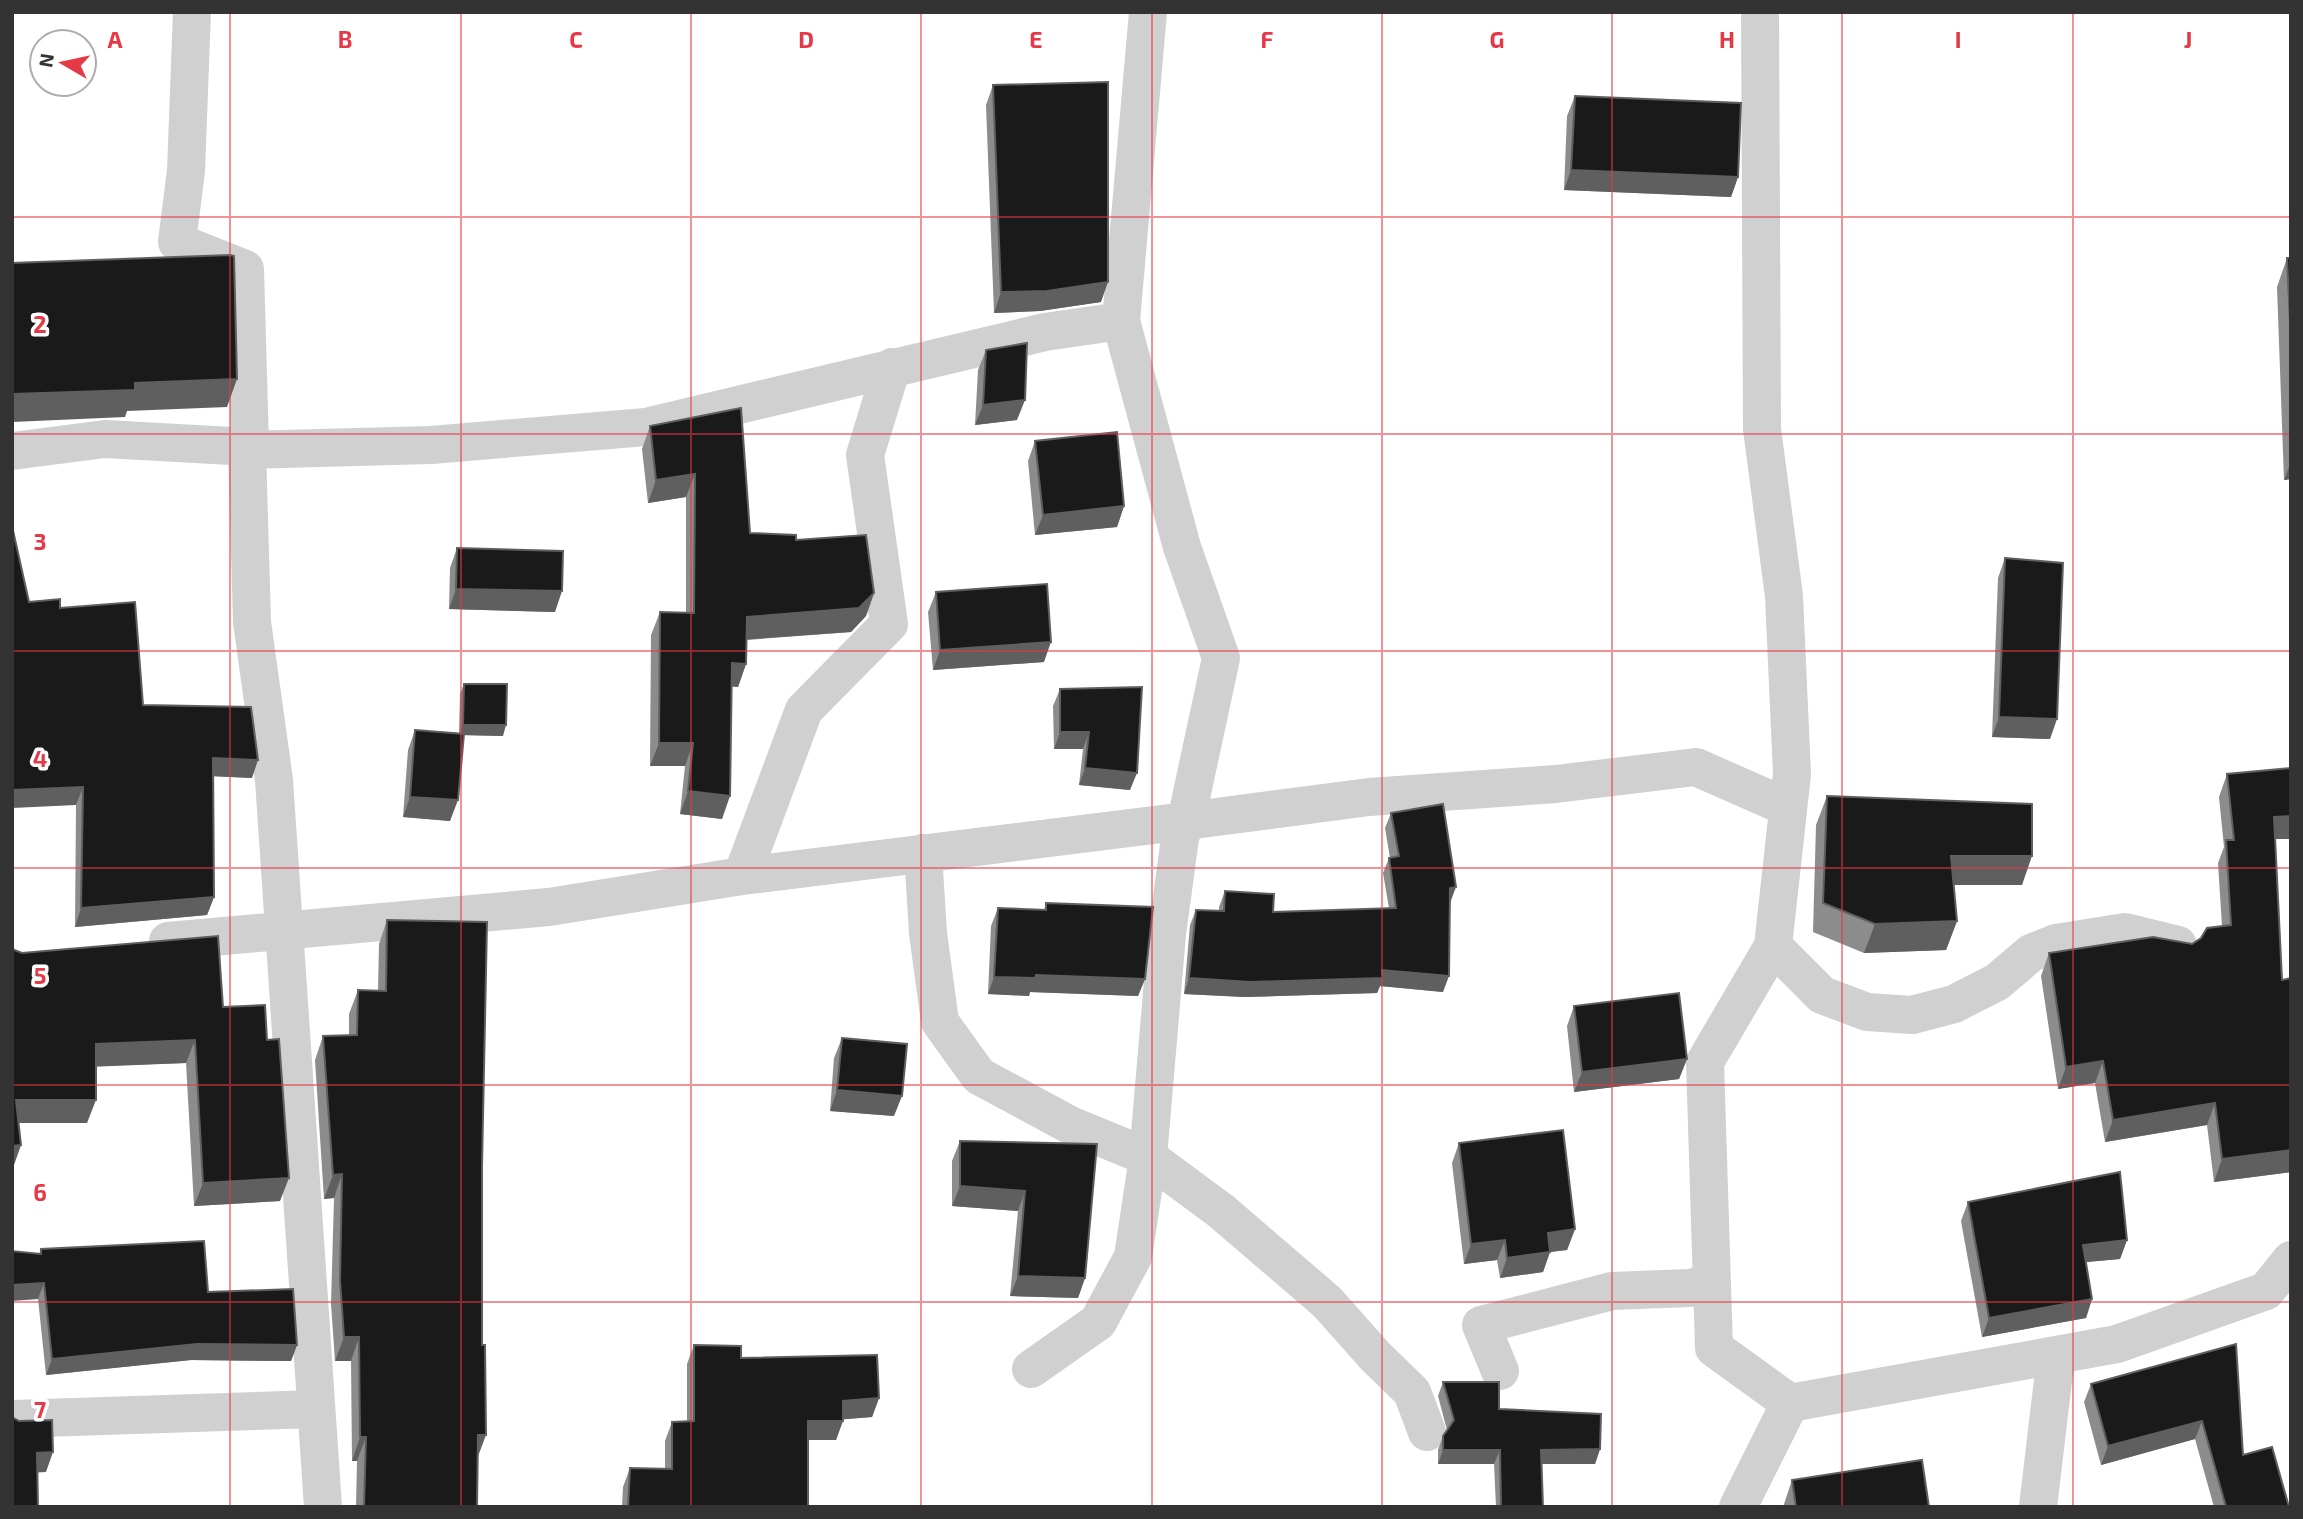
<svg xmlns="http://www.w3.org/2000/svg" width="2303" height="1519" font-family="'Exo 2',sans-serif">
  <rect width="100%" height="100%" fill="#fff"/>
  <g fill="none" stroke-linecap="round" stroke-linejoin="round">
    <path stroke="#d0d0d0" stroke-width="38" d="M1760,12L1762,429L1784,596L1792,774L1773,946L1705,1062L1714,1348L1790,1403
      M12,451L105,439L250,447L245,269L177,242L186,171L192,12
      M923,853L928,933L940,1022L979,1076L1070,1125L1148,1157L1221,1211L1327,1302L1375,1356L1412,1392L1427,1432
      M742,876L804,710L889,624L865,455L892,367
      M168,941L549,907L742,876L1186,821L1221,658L1182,547L1121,321L1148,12
      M1773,946L1822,995L1867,1012L1912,1015L1954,1004L1997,982L2031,953L2056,943L2125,932L2178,945
      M1031,1369L1098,1322L1133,1257L1148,1157L1167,934L1180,838L1186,821L1369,797L1556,784L1696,767L1787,807
      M1500,1371L1481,1325L1612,1291L1690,1288L1712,1282
      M12,1419L316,1409
      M323,1507L274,780L252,622L247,450L431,445L646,427L1045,332L1121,321
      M1738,1507L1790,1403L2117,1344L2266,1291L2291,1260
      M2038,1507L2056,1355"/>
  </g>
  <path fill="#8c8c8c" d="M993,85L1101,302L1040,311L994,313L986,105Z
    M1575,96L1738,177L1731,197L1564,190L1567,116Z
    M2287,258H2291V479L2284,480L2277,287Z
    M986,350L1017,420L975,425L978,370Z
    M650,426L750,533L796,540L874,593L866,616L851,632L747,640L746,664L738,687L732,686L722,819L680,814L685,766H650L651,635L660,612H686V497L648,503L642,449Z
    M1035,441L1124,506L1117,527L1035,535L1028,461Z
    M457,548L555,612L449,609L450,568Z
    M2005,558L2050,739L1992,737L1998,578Z
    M936,592L1044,662L933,670L928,612Z
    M29,602L60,608L143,705L252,778L214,776V897L207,915L75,927L76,805Z
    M464,684L503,736L464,735L450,821L403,817L408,750L415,730L459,733L460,694Z
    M1060,689L1130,790L1079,785L1083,749H1054L1053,706Z
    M2291,768V835L2290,839H2275L2282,980L2291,978V1172L2214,1182L2207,1125L2105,1142L2095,1083L2058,1089L2041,976L2049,953L2192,944L2222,926L2218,863L2224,847L2219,797L2227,774Z
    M1827,796L2022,885H1953L1957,921L1946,950L1864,953L1813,932L1816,825Z
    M1391,813L1450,902L1443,992L1380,986L1377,993L1245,997L1184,994L1190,925L1196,910L1219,911V907L1225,891L1273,912L1389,908L1383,873L1389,858H1390L1385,828Z
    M1046,903L1145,979L1138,996L1030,992L1029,996L988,994L991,926L998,908L1044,910Z
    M387,920L482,1167L477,1507H356L357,1461H352L351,1361H335L331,1304L334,1198L324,1199L315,1060L323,1036L349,1035V1014L358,990L378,991L379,944Z
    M12,949L22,953L223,1007L267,1040L280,1201L194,1206L186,1063L96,1066L87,1123H18L21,1145L12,1168Z
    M1574,1006L1687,1059L1679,1079L1574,1092L1567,1026Z
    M842,1038L894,1116L830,1111L834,1058Z
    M960,1141L1097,1144L1085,1278L1078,1298L1010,1296L1018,1211L952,1206V1161Z
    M1459,1143L1575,1229L1567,1250L1550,1252L1543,1272L1500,1278L1497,1260L1464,1264L1452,1163Z
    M1968,1202L2127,1240L2120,1259L2086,1262L2092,1299L2086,1318L1982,1337L1961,1221Z
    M41,1249L208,1292L297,1345L291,1361L191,1360L46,1375L38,1299L39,1254Z
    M2236,1344L2243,1455L2289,1507H2214L2195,1439L2101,1465L2084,1402L2091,1384Z
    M694,1345L741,1358L879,1398L872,1417L843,1419L836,1440H808V1507H622L623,1487L630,1468H665V1441L672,1422H687V1364Z
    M1443,1382L1499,1409L1600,1449L1595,1464H1542L1543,1507H1496L1494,1464H1438V1450L1443,1436L1447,1430L1438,1396Z
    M1792,1480L1929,1507H1783Z"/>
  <path fill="#5f5f5f" d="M1571,170L1738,177L1731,197L1564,190Z
    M1108,282L1101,302L1040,311L994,313L1001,292Z
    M237,379L227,407L127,411L125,417L12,422V394L135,383Z
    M1025,400L1017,420L975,425L983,405Z
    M2291,462V479L2284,480Z
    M695,474L686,497L648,503L656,480Z
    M1124,506L1117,527L1035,535L1043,515Z
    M456,589L562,591L555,612L449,609Z
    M874,593L866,616L851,632L739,640L747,617Z
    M1051,642L1044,662L933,670L940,650Z
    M732,663L746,664L738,687L723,686Z
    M1999,717L2057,719L2050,739L1992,737Z
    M463,725H506L503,736L459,735Z
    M1060,732H1089L1083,749H1054Z
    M659,743H693L685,766H650Z
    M213,758L258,760L252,778L207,776Z
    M1085,768L1137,773L1130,790L1079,785Z
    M83,787L76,805L12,808V790Z
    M688,791L730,796L722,819L680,814Z
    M410,797L458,800L450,821L403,817Z
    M2291,816V835L2290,839H2266L2274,817Z
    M1951,856H2032L2022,885H1940Z
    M1456,887L1450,903V888Z
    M214,897L207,915L75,927L81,908Z
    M1957,921L1946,950L1864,953L1875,924Z
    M1382,970L1449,976L1443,992L1380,986L1377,993L1245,997L1184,994L1189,978Z
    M1036,975L1145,979L1138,996L1030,992L1029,996L988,994L994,977Z
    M195,1040L186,1063L88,1067L96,1044Z
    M1687,1059L1679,1079L1574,1092L1582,1072Z
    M2103,1061L2095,1083L2058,1089L2066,1067Z
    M837,1090L902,1096L894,1116L830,1111Z
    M16,1100H96L87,1123H12Z
    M2215,1103L2207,1125L2105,1142L2113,1120Z
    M21,1145L13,1168H12V1146Z
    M2291,1150V1172L2214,1182L2222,1159Z
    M342,1174L334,1198L324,1199L333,1175Z
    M289,1178L280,1201L194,1206L203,1183Z
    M960,1186L1025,1191L1018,1211L952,1206Z
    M1575,1229L1567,1250L1541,1253L1548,1233Z
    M1505,1240L1497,1260L1464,1264L1471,1244Z
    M2127,1240L2120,1259L2076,1263L2083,1245Z
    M1550,1252L1543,1272L1500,1278L1507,1258Z
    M1018,1276L1085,1278L1078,1298L1010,1296Z
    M44,1283L38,1299L12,1301V1285Z
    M2092,1299L2086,1318L1982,1337L1989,1318Z
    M344,1337H359L351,1361H335Z
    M197,1344L297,1345L291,1361L191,1360L46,1375L52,1359Z
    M879,1398L872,1417L836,1420L843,1401Z
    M808,1421H843L836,1440H801Z
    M2202,1421L2195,1439L2101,1465L2108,1446Z
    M478,1435H486L477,1459Z
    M360,1437H366L357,1461H352Z
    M1600,1449L1595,1464H1536L1541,1450Z
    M1443,1450H1500L1494,1464H1438Z
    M53,1452L46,1472L29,1473L37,1453Z"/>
  <path fill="#1a1a1a" stroke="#5f5f5f" stroke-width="2" d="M1108,82V282L1047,291L1001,292L993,85Z
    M1575,96L1741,103L1738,177L1571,170Z
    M230,255L234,256L237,379L135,383V390L12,394V263Z
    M2287,258H2291V344Z
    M1027,343L1025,400L983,405L986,350Z
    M741,408L750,533L796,535V540L866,535L874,593L859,608L747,617L746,664L732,663L730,796L688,791L693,743H659L660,612L694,613L695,474L656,480L650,426Z
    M1117,432L1124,506L1043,515L1035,441Z
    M12,526L29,602L60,599V608L135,602L143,705L251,707L258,760L213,758L214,897L81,908L83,787L12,790Z
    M457,548L563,551L562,591L456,589Z
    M2005,558L2063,563L2057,719L1999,717Z
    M1047,584L1051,642L940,650L936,592Z
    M464,684H507L506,725H463Z
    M1142,687L1137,773L1085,768L1089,732H1060V689Z
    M415,730L464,734L458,800L410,797Z
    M2291,768V816L2274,817L2282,980L2291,978V1150L2222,1159L2215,1103L2113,1120L2103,1061L2066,1067L2049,953L2153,937L2192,944L2201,938L2207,928L2231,925L2226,840H2234L2227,774Z
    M1827,796L2032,804V856H1951L1957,921L1875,924L1823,903Z
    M1443,804L1456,887L1450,888L1449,976L1382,970L1383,978L1250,982L1189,978L1196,910L1224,911L1225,891L1274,894L1273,912L1396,908L1389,858L1399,856L1391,813Z
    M1046,903L1153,907L1145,979L1036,975L1035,978L994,977L998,908L1046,910Z
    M387,920L487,922L482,1167V1345H485L486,1435H478L477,1507H364L366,1437H360L359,1337H344L340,1281L342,1174L333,1175L323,1036L357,1035L358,990L386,991Z
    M218,936L223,1007L265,1005L267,1040L279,1039L289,1178L203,1183L195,1040L96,1044V1100H16L21,1145L12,1146V949L22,953Z
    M1679,993L1687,1059L1582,1072L1574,1006Z
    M842,1038L907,1044L902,1096L837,1090Z
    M1563,1130L1575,1229L1548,1233L1550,1252L1507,1258L1505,1240L1471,1244L1459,1143Z
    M960,1141L1097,1144L1085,1278L1018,1276L1025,1191L960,1186Z
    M2120,1172L2127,1240L2083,1245L2092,1299L1989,1318L1968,1202Z
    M204,1241L208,1292L293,1289L297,1345L197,1344L52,1359L44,1283L12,1285V1251L41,1254V1249Z
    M2236,1344L2243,1455L2272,1447L2289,1507H2226L2202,1421L2108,1446L2091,1384Z
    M694,1345L741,1346V1358L877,1355L879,1398L843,1401V1421H808V1507H628L630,1468L672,1469V1422L694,1421Z
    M1443,1382H1499V1409L1601,1414L1600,1449L1541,1450L1543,1507H1501L1500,1450H1443V1436L1454,1420Z
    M12,1417L19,1421L52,1420L53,1452L37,1453L38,1507H12Z
    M1922,1460L1929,1507H1796L1792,1480Z"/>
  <path fill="none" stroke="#e63946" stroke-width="2" stroke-opacity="0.55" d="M230,12V1507M461,12V1507M691,12V1507M921,12V1507M1152,12V1507M1382,12V1507M1612,12V1507M1842,12V1507M2073,12V1507M12,217H2291M12,434H2291M12,651H2291M12,868H2291M12,1085H2291M12,1302H2291"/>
  <g font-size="23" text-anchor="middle" font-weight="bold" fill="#e63946" stroke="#fff" stroke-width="7" stroke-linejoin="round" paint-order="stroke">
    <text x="115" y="48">A</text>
    <text x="345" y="48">B</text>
    <text x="576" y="48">C</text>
    <text x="806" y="48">D</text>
    <text x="1036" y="48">E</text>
    <text x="1267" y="48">F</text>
    <text x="1497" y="48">G</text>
    <text x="1727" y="48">H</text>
    <text x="1958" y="48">I</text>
    <text x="2188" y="48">J</text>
    <text x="40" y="333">2</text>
    <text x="40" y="550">3</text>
    <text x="40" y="767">4</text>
    <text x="40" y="984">5</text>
    <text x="40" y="1201">6</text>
    <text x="40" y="1418">7</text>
  </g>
  <rect width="2303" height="1519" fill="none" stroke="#333333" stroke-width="28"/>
  <g transform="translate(63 63) rotate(279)"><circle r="33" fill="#ffffff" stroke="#adadad" stroke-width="2"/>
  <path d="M0-5L12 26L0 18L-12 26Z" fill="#e63946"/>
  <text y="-10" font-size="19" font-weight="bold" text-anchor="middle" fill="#333333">N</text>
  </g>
</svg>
